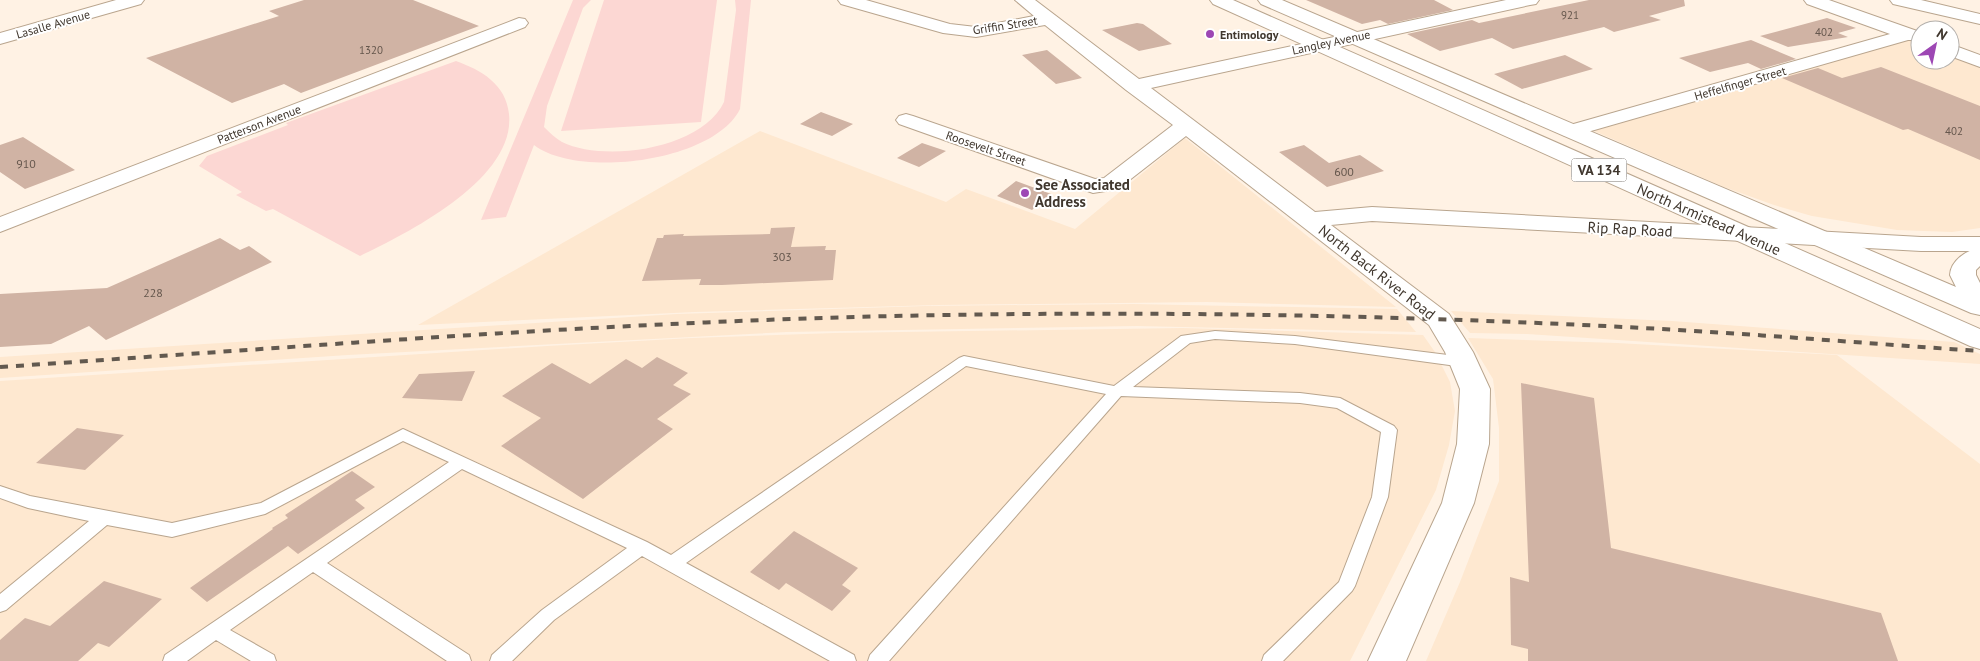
<svg xmlns="http://www.w3.org/2000/svg" width="1980" height="661" font-family="'PT Sans',sans-serif">
  <rect width="100%" height="100%" fill="#fff2e4"/>
  <path fill="#fee8d0" d="M1906,38L1920,43V60H1950V54L1980,65V228L1952,232L1897,230L1812,216L1774,205L1724,187L1594,131Z
    M760,131L946,202L966,189L1075,229L1185,138L1396,307L1207,302L938,305L695,312L418,325Z
    M1133,304L1397,309L1416,332L1137,326L787,332L348,355L0,378V357L677,314L925,306Z
    M1451,311L1672,321L1954,342L1980,354V364L1527,334L1470,333Z
    M1182,328L1423,335L1435,352L1450,382L1455,411L1449,445L1436,490L1350,661H0V381L547,346L692,338L835,333Z
    M1468,338L1617,343L1837,355L1980,464V661H1426L1460,582L1499,481V428L1493,379Z"/>
  <path fill="#fcd7d3" d="M573,0H591L583,8L547,106L544,127C550,133 555,138 562,142C605,163 702,149 724,102L736,10L735,0H751L740,109C714,162 578,179 534,145L506,217L481,220Z
    M604,0H717L701,122L561,131Z
    M456,61C481,70 506,84 509,114C516,179 408,233 360,256L273,209L266,211L236,195L242,192L199,166L207,156L288,125L286,123Z"/>
  <path fill="#d0b3a4" d="M304,0H413L479,26L301,93L284,84L232,103L146,58L279,16L269,11Z
    M1306,0H1434L1453,10L1388,24L1380,20L1362,24Z
    M1589,0H1684L1685,6L1649,16L1661,20L1614,32L1604,27L1513,49L1492,38L1440,51L1407,34L1472,20L1479,23Z
    M1827,18L1856,28L1838,33L1848,37L1788,47L1760,36Z
    M1137,23L1143,24L1172,44L1139,51L1102,30Z
    M1751,40L1796,59L1761,69L1748,63L1710,72L1679,58Z
    M1047,50L1082,78L1056,84L1022,55Z
    M1565,55L1593,69L1522,89L1494,74Z
    M1881,67L1980,106V160L1908,129L1903,130L1782,78L1818,68L1842,78Z
    M821,112L853,124L832,136L800,124Z
    M23,137L75,170L25,189L0,172V145Z
    M922,143L946,151L919,167L897,158Z
    M1304,145L1329,163L1360,155L1384,171L1327,187L1279,152Z
    M1016,181L1043,191L1051,194L1032,210L997,196Z
    M795,227L791,247L826,246L825,250H836L833,280L722,285H699L701,279L642,281L657,238H663L664,235L684,234L683,236L770,234L771,228Z
    M220,238L240,250L249,246L272,262L106,340L89,326L51,344L0,347V294L107,288Z
    M657,357L688,373L673,385L691,394L657,419L673,429L583,499L501,446L541,418L502,396L552,363L590,384L626,359L642,368Z
    M475,371L462,401L402,398L419,374Z
    M1521,383L1594,398L1611,548L1881,613L1898,661H1528V649L1511,645L1510,577L1529,582Z
    M77,428L124,435L85,470L36,463Z
    M352,471L375,487L355,500L365,508L298,554L288,546L207,602L190,588L273,529L272,528L288,518L285,515Z
    M794,531L858,568L842,585L851,591L832,611L786,583L779,590L750,572Z
    M104,581L162,599L109,647L98,643L78,661H0V640L25,618L50,626Z"/>
  <g fill="none" stroke-linecap="round" stroke-linejoin="round">
    <defs>
      <path id="service" d="M1215,331L1295,336L1464,357L1469,359L1471,362L1469,365L1464,367L1295,344L1215,339L1190,343L1133,387L1300,393L1340,398L1394,426L1397,430L1388,497L1355,586L1352,591L1283,661H1262L1264,655L1339,582L1372,497L1381,432L1337,408L1300,403L1121,396L889,661H868L870,655L1106,394L966,366L686,563L854,655L856,661H830L642,556L554,620L512,661H490L492,655L542,610L627,548L462,469L327,563L469,655L471,661H447L313,572L230,630L274,655L276,661H251L216,640L187,661H163L165,655L449,462L403,441L265,514L172,537L107,525L6,610L0,612V594L89,521L28,508L0,498V486L30,496L172,523L261,503L403,429L647,542L671,555L959,358L964,356L1114,386L1181,336Z"/>
      <path id="minor" d="M838,0H866L950,24L976,27L1034,16L1015,0H1035L1139,79L1506,0H1539L1536,4L1530,5L1151,88L1315,212L1372,207L1743,227L1752,229L1755,234L1752,239L1743,241L1372,221L1331,225L1449,314L1473,352L1490,389L1489,444L1474,503L1406,661H1368L1442,503L1457,444L1460,389L1445,352L1429,325L1186,136L1118,189L1093,193L899,124L896,120L899,116L906,114L913,116L1095,179L1104,178L1173,125L1126,90L1045,25L976,37L943,33L841,4Z
        M1804,0H1829L1920,32V40H1908L1577,135L1570,137L1563,135L1559,131L1563,127L1890,34L1807,4Z
        M519,18L525,19L528,23L525,27L0,232V217Z
        M1950,44L1980,55V67L1950,56Z"/>
      <path id="secondary" d="M116,0H144L141,4L0,44V33Z
        M1743,227L1921,237H1980V251H1921L1743,241L1734,239L1731,234L1734,229Z"/>
      <path id="primary" d="M1210,0H1233L1980,329V349L1970,346L1213,4Z
        M1258,0H1282L1956,287L1950,275C1951,260 1966,251 1980,247V266L1976,270V275L1980,283V315L1971,313L1261,4Z"/>
      <path id="motorway" d="M1890,0H1921L1980,14V24L1893,4Z"/>
    </defs>
    <use href="#service" stroke="#b9a58e" stroke-width="2"/>
    <use href="#minor" stroke="#b9a58e" stroke-width="2"/>
    <use href="#secondary" stroke="#b9a58e" stroke-width="2"/>
    <use href="#primary" stroke="#b9a58e" stroke-width="2"/>
    <use href="#motorway" stroke="#b9a58e" stroke-width="2"/>
    <use href="#service" fill="#fff" fill-rule="evenodd"/>
    <use href="#minor" fill="#fff" fill-rule="evenodd"/>
    <use href="#secondary" fill="#fff" fill-rule="evenodd"/>
    <use href="#primary" fill="#fff" fill-rule="evenodd"/>
    <use href="#motorway" fill="#fff" fill-rule="evenodd"/>
    <path stroke="#62594f" stroke-width="4" stroke-dasharray="8 8" stroke-linecap="butt" d="M0,367C315,346 629,320 945,315C1184,311 1424,316 1662,329C1768,335 1874,344 1980,351"/>
  </g>
  <g fill="#9d47b4" stroke="#fff" stroke-width="2">
    <circle cx="1210" cy="34" r="5"/>
    <circle cx="1025" cy="193" r="5"/>
  </g>
  <g text-anchor="middle" dominant-baseline="central" stroke-width="4" stroke-linejoin="round" paint-order="stroke">
    <g font-size="11" fill="#64564c">
      <text x="1570" y="15">921</text>
      <text x="1824" y="32">402</text>
      <text x="371" y="50">1320</text>
      <text x="1954" y="131">402</text>
    </g>
    <g font-size="12" fill="#40372e" stroke="#fff">
      <text transform="translate(53 24) rotate(-16)">Lasalle Avenue</text>
      <text transform="translate(1005 25) rotate(-9)">Griffin Street</text>
      <text transform="translate(1331 42) rotate(-12)">Langley Avenue</text>
      <text transform="translate(1740 83) rotate(-16)">Heffelfinger Street</text>
      <text transform="translate(259 124) rotate(-21)">Patterson Avenue</text>
      <text transform="translate(986 148) rotate(19)">Roosevelt Street</text>
    </g>
    <g font-size="12" font-weight="bold" fill="#40372e" stroke="#fff" text-anchor="start">
      <text x="1220" y="34">Entimology</text>
    </g>
    <g font-size="12" fill="#64564c">
      <text x="26" y="163">910</text>
      <text x="1344" y="171">600</text>
      <text x="782" y="256">303</text>
      <text x="153" y="292">228</text>
    </g>
    <rect fill="#fff" stroke="#79736d" stroke-width="1" x="1571.5" y="158.5" width="55" height="23" rx="4"/>
    <g font-size="14" font-weight="bold" fill="#40372e">
      <text x="1599" y="170">VA 134</text>
    </g>
    <g font-size="15" font-weight="bold" fill="#40372e" stroke="#fff" text-anchor="start">
      <text x="1035" y="184">See Associated<tspan x="1035" dy="17">Address</tspan></text>
    </g>
    <g font-size="15" fill="#40372e" stroke="#fff">
      <text transform="translate(1709 219) rotate(24)">North Armistead Avenue</text>
      <text transform="translate(1630 229) rotate(3)">Rip Rap Road</text>
      <text transform="translate(1377 272) rotate(38)">North Back River Road</text>
    </g>
  </g>
  <g transform="translate(1935 45) rotate(33)"><circle r="24" fill="#ffffff" stroke="#b3afab"/>
  <path d="M0-4L9 19L0 12L-9 19Z" fill="#9d47b4"/>
  <text y="-8" font-size="14" font-weight="bold" text-anchor="middle" fill="#40372e">N</text>
  </g>
</svg>
